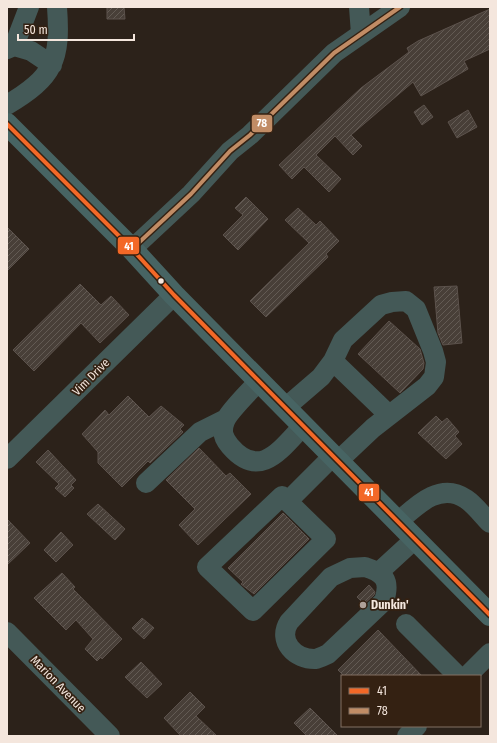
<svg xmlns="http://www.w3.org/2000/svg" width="497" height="743" font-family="'Fira Sans Condensed',sans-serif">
  <defs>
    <pattern id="building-hatch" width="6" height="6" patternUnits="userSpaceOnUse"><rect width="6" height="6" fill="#483f38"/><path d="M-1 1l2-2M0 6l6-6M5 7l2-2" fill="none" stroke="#635b54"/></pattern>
  </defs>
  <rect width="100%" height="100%" fill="#2c221a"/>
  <path fill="url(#building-hatch)" stroke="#5c524c" d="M107,7H124L125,19H107Z
    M490,9V49L464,61L468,69L421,96L413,82L351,135L362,146L353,155L335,136L316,155L341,179L329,192L304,167L292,179L279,165L361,88L409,52L407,48L418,41Z
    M424,105L433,117L422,125L414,112Z
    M468,110L477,127L457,138L448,122Z
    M246,197L268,219L238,250L223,235L243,215L235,208Z
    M298,208L316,225L320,221L339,241L326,254L328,257L266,317L250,301L309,243L285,220Z
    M7,227L29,249L7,271Z
    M80,284L101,305L111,296L129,315L100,343L81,323L34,371L13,350Z
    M457,286L462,343L443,345L438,333L434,287Z
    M389,321L420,349L424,363L423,369L400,393L358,354Z
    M128,396L149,417L161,406L184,425L180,429L183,432L150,463L148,461L122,487L98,463V452L82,434L105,410L109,415Z
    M436,416L442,422L447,418L459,432L455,436L462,444L446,459L418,433Z
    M199,448L226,476L230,473L251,494L198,545L179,525L195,509L166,480Z
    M48,450L76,480L71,485L74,488L65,497L55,488L59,484L36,462Z
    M98,504L125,529L115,540L87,514Z
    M283,513L309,539L254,594L241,584L243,582L228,568Z
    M7,519L30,543L7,565Z
    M61,532L73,545L56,562L44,550Z
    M62,573L75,587L73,589L122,639L102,659L101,657L97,661L85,649L93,639L76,620L66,630L34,598Z
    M369,585L375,592L374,595L364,604L357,597Z
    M142,618L154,628L144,639L132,628Z
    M378,630L422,676H344L338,670Z
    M141,662L162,684L147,698L125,677Z
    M190,692L205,707L196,716L217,736H181L164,718Z
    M310,708L338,736H307L294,723Z"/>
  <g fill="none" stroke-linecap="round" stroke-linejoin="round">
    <path stroke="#445957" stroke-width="20" d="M359,7L361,34
      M14,46L29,7
      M7,49L14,46L31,51L52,65
      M7,105C54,77 61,60 57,7
      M132,249L191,194L230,151L250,135L334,53L400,7
      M333,361L389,415
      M259,381C251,390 229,411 225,421C221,431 223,438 230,446C260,481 281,449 303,426
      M285,408L321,377L333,361L343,340L381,305L392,302L406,301L416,309L433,351L436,362L434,377L427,386L373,428L338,461
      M7,459L174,295
      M146,483L200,432L226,419
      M282,496L326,539L253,611L207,567Z
      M288,501L333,456
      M398,522C416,506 440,481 466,499C475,505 482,515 490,523
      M365,567C384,573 391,580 384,601L328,654C324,656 319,658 316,659C295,660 277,641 289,622L331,577L350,568Z
      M379,572L415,539
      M406,624L458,676
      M7,632L110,736
      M467,676L490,653
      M407,736L417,726"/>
    <path stroke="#476463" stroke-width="22" d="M7,124L132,249L174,295L490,615"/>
    <defs>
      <path id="bus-1" d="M7,124L132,249L174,295L490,615"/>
      <path id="bus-2" d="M132,249L191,194L230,151L250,135L334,53L400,7"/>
    </defs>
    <use href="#bus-1" stroke="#342112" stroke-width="7"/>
    <use href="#bus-2" stroke="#342112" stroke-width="7"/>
    <use href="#bus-1" stroke="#f36827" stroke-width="4"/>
    <use href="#bus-2" stroke="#c18c65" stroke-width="4"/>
  </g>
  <circle fill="#f4e6dd" stroke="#342112" stroke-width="1.5" cx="161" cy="281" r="3.5"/>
  <circle fill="#aea199" stroke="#342112" stroke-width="1.5" cx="363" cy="605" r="4"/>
  <g text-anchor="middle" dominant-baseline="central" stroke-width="3.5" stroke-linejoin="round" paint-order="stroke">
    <g font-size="12" fill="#f4e6dd" stroke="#342112">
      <text transform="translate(91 377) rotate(-45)">Vim Drive</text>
      <text transform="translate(58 684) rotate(46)">Marion Avenue</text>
    </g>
    <g font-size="12" font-weight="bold" fill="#f4e6dd" stroke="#342112" text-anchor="start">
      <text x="371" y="605">Dunkin'</text>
    </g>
  </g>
  <g stroke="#342112" stroke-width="1.5">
    <rect x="251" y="114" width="22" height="19" rx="4" fill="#c18c65"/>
    <rect x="117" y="236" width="23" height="19" rx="4" fill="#f36827"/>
    <rect x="358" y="483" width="22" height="19" rx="4" fill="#f36827"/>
  </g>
  <g font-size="11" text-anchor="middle" font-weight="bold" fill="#fff">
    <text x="262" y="127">78</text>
    <text x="129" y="250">41</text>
    <text x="369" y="496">41</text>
  </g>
  <rect width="497" height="743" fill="none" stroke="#f4e6dd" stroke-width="16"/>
  <rect x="341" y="675" width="140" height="52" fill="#342112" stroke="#817063"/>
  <rect x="349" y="688" width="20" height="6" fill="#f36827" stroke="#817063"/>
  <text x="377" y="695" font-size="12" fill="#f4e6dd">41</text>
  <rect x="349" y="708" width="20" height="6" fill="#c18c65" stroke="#817063"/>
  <text x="377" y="715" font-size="12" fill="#f4e6dd">78</text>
  <path d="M18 34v6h116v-6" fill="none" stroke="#f4e6dd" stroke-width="2"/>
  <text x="24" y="34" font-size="12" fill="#f4e6dd" stroke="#342112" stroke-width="3" paint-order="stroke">50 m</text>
</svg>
